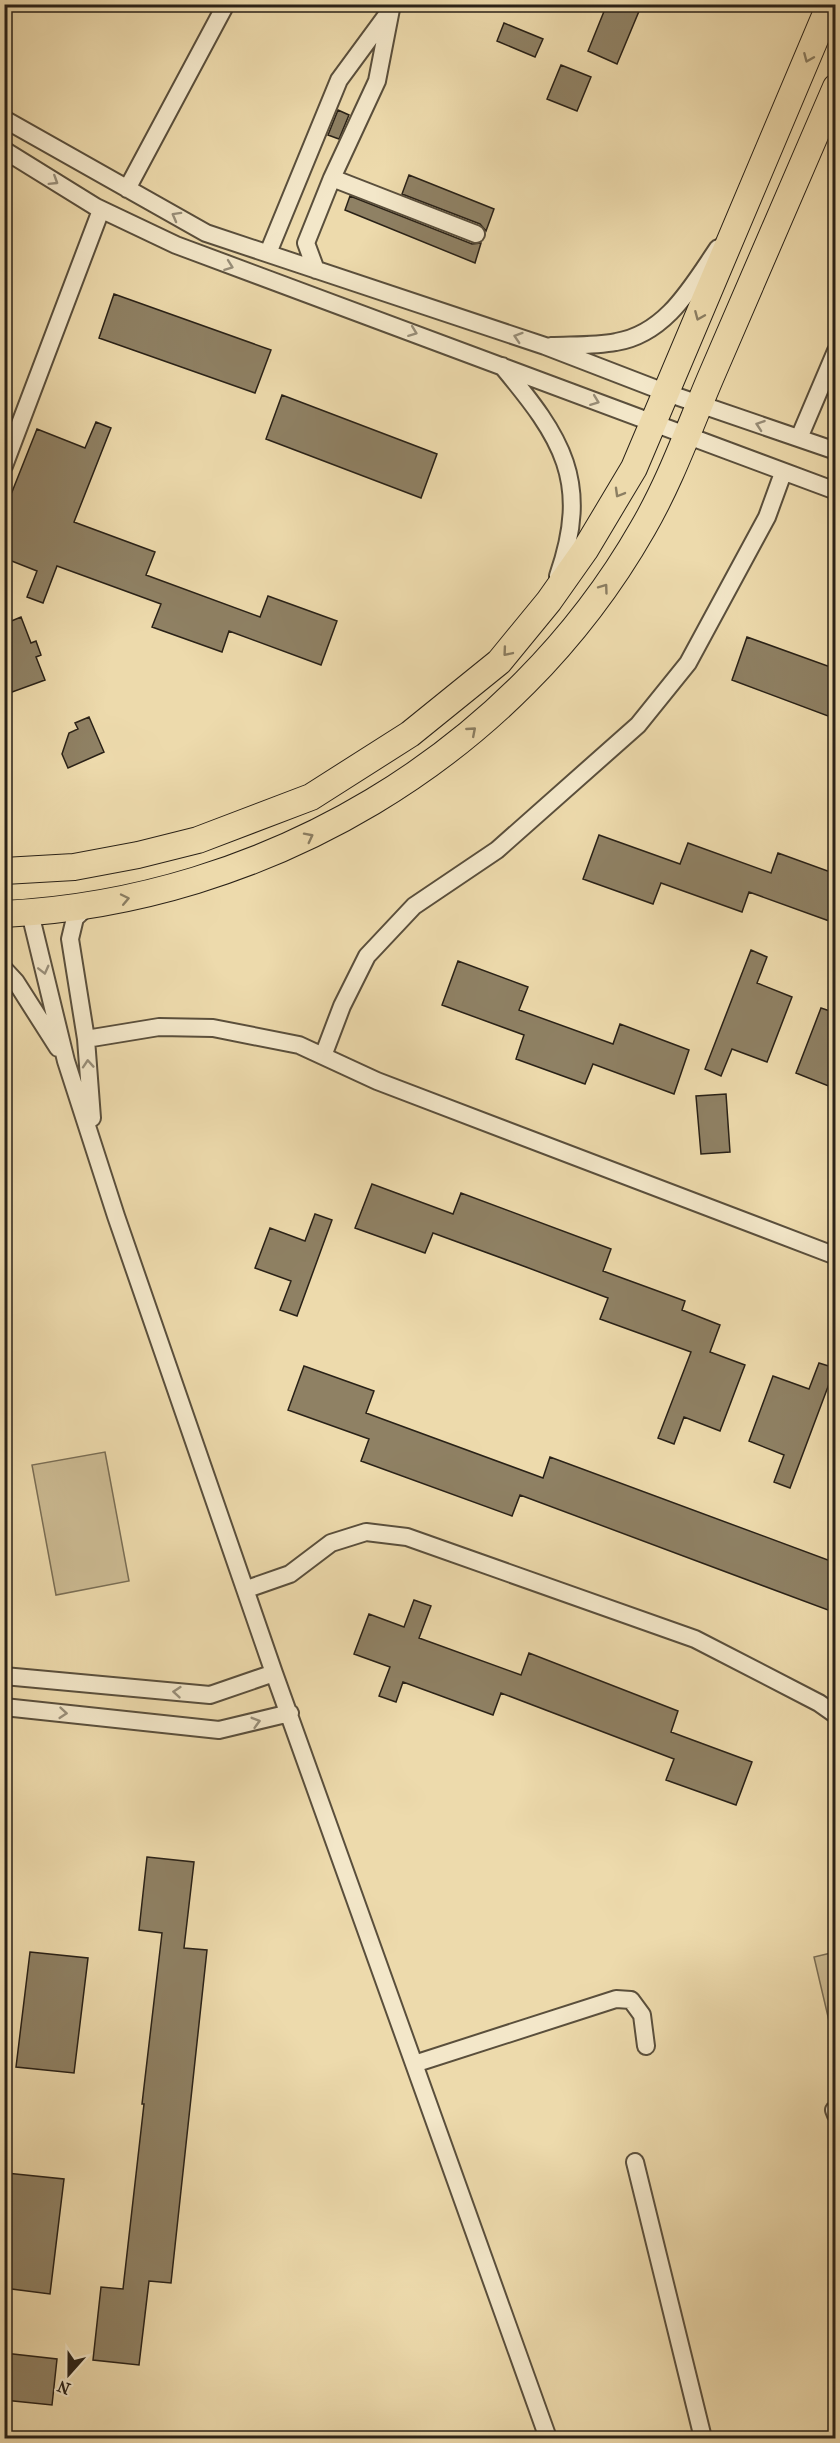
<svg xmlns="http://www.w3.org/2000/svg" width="840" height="2443" font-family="'IM FELL French Canon',serif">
  <rect width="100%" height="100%" fill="#eddaac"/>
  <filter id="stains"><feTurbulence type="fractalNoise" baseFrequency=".00333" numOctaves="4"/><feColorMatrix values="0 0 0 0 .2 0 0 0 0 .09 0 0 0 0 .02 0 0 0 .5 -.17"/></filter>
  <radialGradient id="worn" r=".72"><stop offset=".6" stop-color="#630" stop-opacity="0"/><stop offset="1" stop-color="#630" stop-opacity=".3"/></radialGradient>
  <path fill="#ccbb93" stroke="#7a6e55" stroke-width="1.5" d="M105,1452L129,1581L56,1595L32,1465Z
    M835,1952V2020L829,2021L814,1957Z"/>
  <path fill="#8f8164" stroke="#292117" stroke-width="1.5" d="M607,4H642L617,64L588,51Z
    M504,23L543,39L535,57L497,41Z
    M561,65L591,77L577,111L547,99Z
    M338,110L349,115L339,139L328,135Z
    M409,175L494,209L486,231L480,224L402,194Z
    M350,196L472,244L481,243L475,263L345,210Z
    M114,294L271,350L255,393L99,338Z
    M282,395L437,454L421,498L266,439Z
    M96,422L111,428L74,522L155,552L146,575L260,617L268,596L337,621L321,665L229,631L222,652L152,627L161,604L57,566L43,603L27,597L37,571L4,558V512L37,429L85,448Z
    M21,617L31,643L36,641L41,655L36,657L45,680L4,695V624Z
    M747,637L836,669V719L732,680Z
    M89,717L104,752L68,768L62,754L69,733L78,729L75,723Z
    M599,835L680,864L688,843L771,873L778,853L836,874V913L832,922L749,892L742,912L661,883L653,904L583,879Z
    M751,950L767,957L757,983L792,997L767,1062L732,1049L721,1076L705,1069Z
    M458,961L528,987L519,1010L613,1044L620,1024L689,1050L674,1094L593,1064L585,1084L516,1059L524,1035L442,1005Z
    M821,1008L836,1013V1089L796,1073Z
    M726,1094L730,1152L701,1154L696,1096Z
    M372,1184L453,1214L461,1193L611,1249L603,1271L685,1301L682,1310L720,1325L710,1352L745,1365L720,1431L684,1417L674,1444L658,1438L691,1352L600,1319L608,1298L526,1267L433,1233L425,1253L355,1228Z
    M315,1214L332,1220L297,1316L280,1310L291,1281L255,1268L270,1228L305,1241Z
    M819,1363L835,1368L790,1488L774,1482L784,1455L749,1441L773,1376L809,1389Z
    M304,1366L374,1391L366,1413L543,1478L550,1457L836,1563V1613L520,1495L512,1516L361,1461L369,1439L288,1410Z
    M414,1600L431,1606L419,1638L521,1675L529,1653L678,1711L671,1732L752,1762L736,1805L666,1780L674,1759L501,1693L493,1715L403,1682L396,1702L379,1696L390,1667L354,1654L369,1614L404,1627Z
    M147,1857L194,1862L184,1948L207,1950L171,2283L149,2281L139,2365L93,2360L101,2287L123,2289L144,2104H142L162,1933L139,1930Z
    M30,1952L88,1958L74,2073L16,2067Z
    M6,2173L64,2179L50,2294L4,2288Z
    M4,2353L57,2359L52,2405L4,2400Z"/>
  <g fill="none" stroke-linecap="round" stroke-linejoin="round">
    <defs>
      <path id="minor" d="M4,119L206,233L545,346L667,393L836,451
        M4,150L96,207L176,245L836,491
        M332,178L476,234
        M127,189L226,4
        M268,253L339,80L389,12
        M316,270L306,243L332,178L377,81L392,4
        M551,346C573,345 595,346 616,342C666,334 692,286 718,248
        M502,366C562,438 591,481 558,576
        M799,438L836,351
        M4,466L101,210
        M87,907L75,918L70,939L86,1039L92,1118
        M30,913L66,1061L116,1216L274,1673L548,2438
        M4,969L16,982L58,1048
        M86,1039L159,1027L213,1028L299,1045L377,1081L836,1256
        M323,1056L342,1006L367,956L414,906L497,850L638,725L688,663L767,517L783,473
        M247,1589L290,1574L331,1543L366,1532L407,1537L695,1639L819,1703L836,1715
        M4,1676L210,1695L274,1673
        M4,1707L219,1730L290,1713
        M414,2064L616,1999L631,2000L642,2015L646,2046
        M834,2110L836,2115
        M635,2162L703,2438"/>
      <path id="primary" d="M4,871L74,867L138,855L198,840L311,797L410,734L499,662L549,601L585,550L634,468L830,4
        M4,914C265,901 513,756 643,528C672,478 690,425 713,372C754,277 795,182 836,87"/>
    </defs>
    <use href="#minor" stroke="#5a4f3c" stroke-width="20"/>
    <use href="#primary" stroke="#292117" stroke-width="28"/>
    <use href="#minor" stroke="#f3e7c9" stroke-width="16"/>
    <use href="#primary" stroke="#eddaac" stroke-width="26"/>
  </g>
  <defs><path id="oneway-chevron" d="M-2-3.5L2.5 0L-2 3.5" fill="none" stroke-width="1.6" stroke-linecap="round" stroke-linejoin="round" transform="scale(1.5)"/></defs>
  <g stroke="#8b7e62">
    <use href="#oneway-chevron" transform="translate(808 58) rotate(113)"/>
    <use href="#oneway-chevron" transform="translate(699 316) rotate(113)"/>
    <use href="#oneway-chevron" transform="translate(619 493) rotate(120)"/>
    <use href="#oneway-chevron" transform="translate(604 588) rotate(-54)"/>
    <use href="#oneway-chevron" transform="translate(507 652) rotate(130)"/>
    <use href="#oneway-chevron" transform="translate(472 731) rotate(-41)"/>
    <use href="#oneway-chevron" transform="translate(309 837) rotate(-27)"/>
    <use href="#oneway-chevron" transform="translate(125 899) rotate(-12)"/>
  </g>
  <g stroke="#988e79">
    <use href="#oneway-chevron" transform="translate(54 181) rotate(32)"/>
    <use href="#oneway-chevron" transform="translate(176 216) rotate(-151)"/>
    <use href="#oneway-chevron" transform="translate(229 266) rotate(20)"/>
    <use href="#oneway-chevron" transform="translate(413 332) rotate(21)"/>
    <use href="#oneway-chevron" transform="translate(518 337) rotate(-162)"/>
    <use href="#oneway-chevron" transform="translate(595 401) rotate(21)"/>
    <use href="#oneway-chevron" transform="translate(760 425) rotate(-161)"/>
    <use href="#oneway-chevron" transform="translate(44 970) rotate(76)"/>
    <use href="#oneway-chevron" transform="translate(88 1064) rotate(-94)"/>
    <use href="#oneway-chevron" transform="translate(177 1692) rotate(-175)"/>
    <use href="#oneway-chevron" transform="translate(63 1713) rotate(5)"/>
    <use href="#oneway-chevron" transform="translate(256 1722) rotate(-16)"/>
  </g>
  <rect width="840" height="2443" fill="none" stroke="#eddaac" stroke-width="24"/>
  <rect x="6" y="6" width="828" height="2431" fill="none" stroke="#292117" stroke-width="3"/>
  <rect x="12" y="12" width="816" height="2419" fill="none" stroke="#292117" stroke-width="1.5"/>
  <g transform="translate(69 2374) rotate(201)" stroke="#f3e7c9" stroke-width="4.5" paint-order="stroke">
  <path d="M0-4.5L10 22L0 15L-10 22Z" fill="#292117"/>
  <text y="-9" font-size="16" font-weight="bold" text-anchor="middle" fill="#292117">N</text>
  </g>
  <rect width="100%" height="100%" filter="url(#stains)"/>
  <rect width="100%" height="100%" fill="url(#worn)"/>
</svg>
